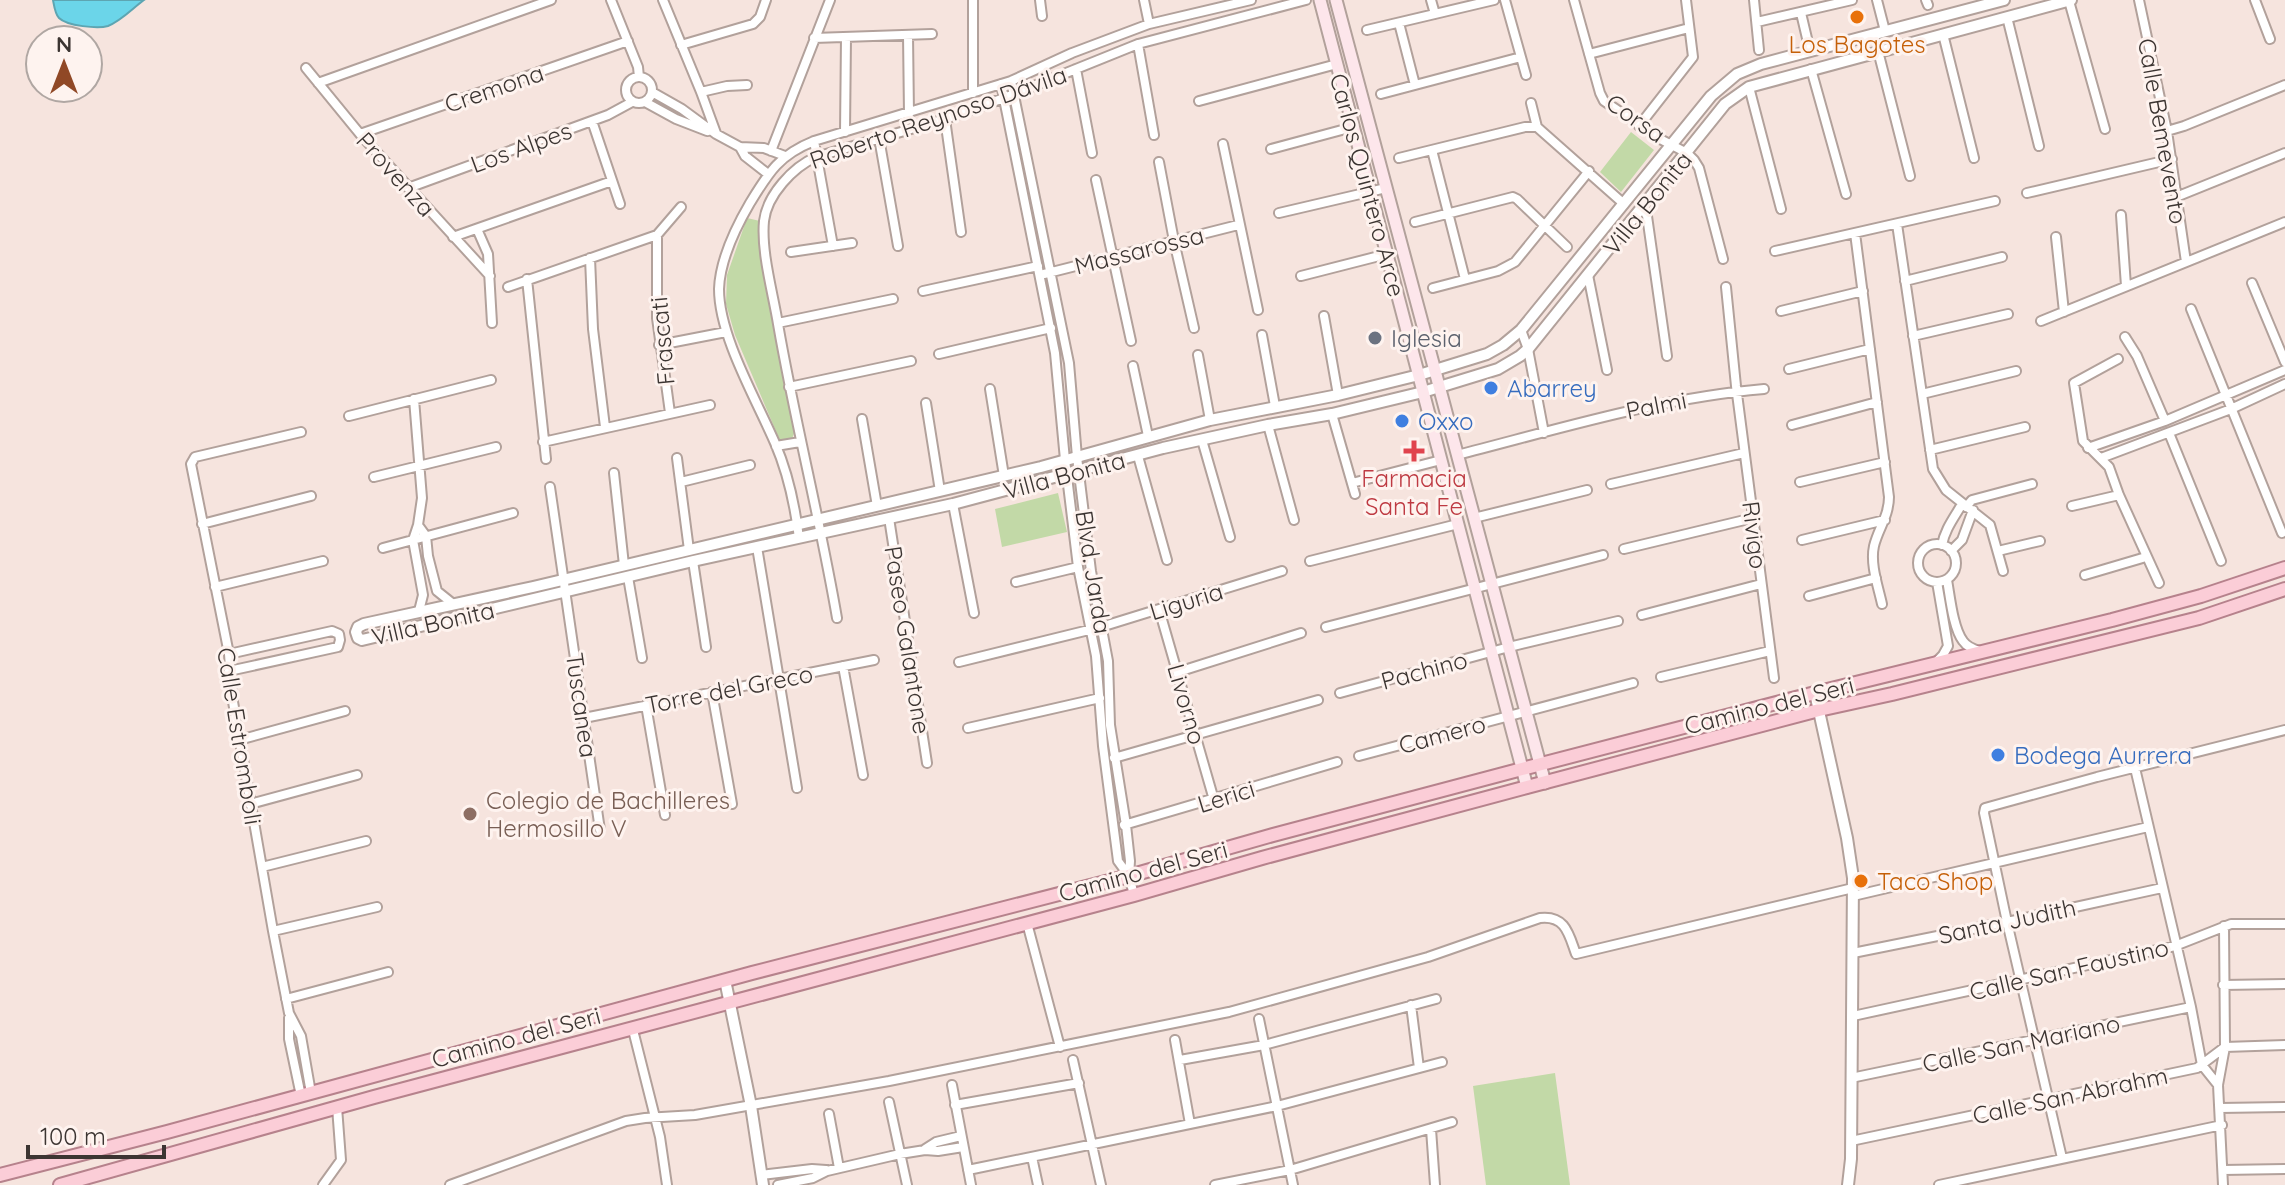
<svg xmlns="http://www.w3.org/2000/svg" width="2285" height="1185" font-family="Quicksand,sans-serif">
  <rect width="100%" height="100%" fill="#f6e4de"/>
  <path fill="#c2d9a7" d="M1631,132L1654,150L1621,192L1600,172Z
    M747,218L760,221L763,228L762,245L768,295L796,428L792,439L781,443L735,335L726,304L727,275Z
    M1058,493L1067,532L1002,547L995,509Z
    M1555,1073L1570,1185H1486L1473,1086Z"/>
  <path fill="#6bd5e9" stroke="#5da5b2" stroke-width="2" d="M53,0H144C133,8 121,21 108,26C98,29 67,26 59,18C55,14 54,5 53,0Z"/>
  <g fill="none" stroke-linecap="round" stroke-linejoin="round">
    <defs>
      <path id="minor" d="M611,0L638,67L639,77
        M663,0L701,92L716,133
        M1040,0L1042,16
        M1144,0L1149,24
        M1431,0L1435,14
        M1505,0L1526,75
        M1574,0L1600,93L1604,101L1662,140L1687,153L1694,160L1699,168L1723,259
        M1754,0L1759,50
        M1877,0L1885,31
        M1926,0L1928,5
        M2139,0L2167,131L2186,262
        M2255,0L2270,39
        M2069,1L2105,129
        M1801,13L1810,51
        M2007,17L2039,146
        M1757,22L1852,0
        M1399,23L1415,85
        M1367,30L1494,0
        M1943,34L1974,158
        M908,35L909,114
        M814,38L932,34
        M1138,44L1154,135
        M681,45L753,24L760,17L766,0
        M1878,51L1910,176
        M1589,54L1689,28
        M306,68L360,134L490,276
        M1076,69L1092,153
        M1811,69L1846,194
        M626 90a13 13 0 1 1 26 0a13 13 0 1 1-26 0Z
        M1011,81L1069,363L1077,457L1091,571L1108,661L1110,725L1126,825L1130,861L1129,876
        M318,83L551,0
        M1001,84L1055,353L1065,460L1078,567L1096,656L1103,746L1118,861L1129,876L1134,895
        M1749,87L1781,209
        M652,92L682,109L716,134L740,147L764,148L785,156
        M701,92L727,86L747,85
        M973,93V0
        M1381,94L1521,57
        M1199,101L1337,64
        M645,102L676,119L707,131
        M1531,103L1537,127L1624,204
        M945,119L961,232
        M592,121L620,204
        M1639,126L1693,57L1686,0
        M2167,131L2184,126L2285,85
        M845,132L846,37
        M360,134L628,41
        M879,138L898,246
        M814,141L833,246
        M1223,144L1258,310
        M740,147L745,156L768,174
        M1271,149L1353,127
        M1432,150L1465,279
        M771,151L830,0
        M1399,158L1525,127H1537
        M1159,162L1174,241L1194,328
        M1096,180L1131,341
        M408,188L608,115L632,102
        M2027,193L2172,159
        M2176,197L2285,153
        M1642,207L1647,216L1667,356
        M1279,213L1386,188
        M2121,215L2126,286
        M1415,222L1513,197L1517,199L1567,247
        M1897,224L1933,469L1946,490L1990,525L2003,571
        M477,229L488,254L492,323
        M1855,233L1889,497C1889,516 1878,529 1874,546C1870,564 1878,586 1882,604
        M657,235V318L670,413
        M453,237L612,181
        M2056,237L2064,312
        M1775,251L1995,201
        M791,252L852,243
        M590,258L593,329L605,427
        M1044,274L1238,225
        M1588,275L1607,370
        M1301,276L1387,254
        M527,279L546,459
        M1905,281L2002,257
        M2252,283L2285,362
        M508,287L657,235L681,207
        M1726,287L1736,386L1774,678
        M1433,288L1498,271L1515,262L1589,171
        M923,291L1038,266
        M2191,309L2282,533
        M1781,311L1863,291
        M1324,316L1338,395
        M2041,321L2285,222
        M778,323L893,299
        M1521,330L1528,349L1544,433
        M1262,335L1275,406
        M1913,336L2008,314
        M2125,337L2137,356L2165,421
        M659,345L726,332
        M939,354L1051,328
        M1198,355L1210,420
        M2118,359L2074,383L2083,441L2109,467L2119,495L2159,583
        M1133,366L1148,436
        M1789,369L1870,349
        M789,387L911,361
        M990,389L1004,476
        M1922,394L2016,371
        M414,399L422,498L418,525
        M926,403L940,491
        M1332,414L1355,494
        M349,416L491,380
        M862,419L877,506
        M1268,425L1294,520
        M1792,425L1877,402
        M301,432L195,457L191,464L229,654L232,696L273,931L289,1013L301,1036L311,1093
        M2169,433L2221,561
        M1202,440L1230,537
        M543,442L710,405
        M776,446L800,442
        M2088,448L2165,421L2285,370
        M1930,450L2025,427
        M1457,455C1559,429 1659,398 1764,389
        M1138,456L1167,560
        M677,458L689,550
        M2101,458L2231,409L2285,384
        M614,473L624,565
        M374,477L496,447
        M681,482L750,465
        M1800,482L1885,462
        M1352,483L1441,460
        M1611,484L1744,453
        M550,487L600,830
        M953,504L974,613
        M2072,506L2119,495
        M1966,507L1972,500L2032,484
        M889,518L927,763
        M1474,518L1587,490
        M202,524L311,496
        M799,538C795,506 788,473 775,443C756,399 719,336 719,289C720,260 736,227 750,203C769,172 779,155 814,141L1011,81L1072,53L1149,24L1251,0
        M1802,540L1885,520
        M1918 563a19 19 0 1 1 38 0a19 19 0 1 1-38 0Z
        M1942,545C1945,529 1954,518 1962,504
        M757,547L797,788
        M383,548L513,513
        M1624,549L1753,518
        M1951,551L1962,540L1973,510
        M1998,551L2040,541
        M693,561L706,647
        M1310,561L1458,524
        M2085,575L2146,557
        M628,577L642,658
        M1947,580C1950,596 1953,628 1963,641C1967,647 1973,649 1980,651
        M1016,582L1078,567
        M1937,582L1948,646L1943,655L1937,661
        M215,587L323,561
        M1809,596L1876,578
        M1159,609L1214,800
        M419,611L423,595L413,540L418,525L426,536L428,556L437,591L452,603
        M1642,615L1761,584
        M837,618C820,519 795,422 778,324C773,293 761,252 764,221C767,195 793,167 816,157L945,119L1004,98L1138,44L1306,0
        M1326,627L1603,555
        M229,654L332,631L339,634L340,640L338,647L229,671
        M959,662L1101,627L1282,571
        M843,666L863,775
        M1178,672L1301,633
        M1661,677L1770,651
        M712,692L732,804
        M1340,693L1509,647L1618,621
        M646,705L665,815
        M584,718L874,660
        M968,728L1100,698
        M239,740L345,711
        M1359,756L1633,683
        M1114,758L1318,700
        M2135,768L2191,1007L2202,1065L2218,1085
        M250,804L357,775
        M1124,825L1337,762
        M262,867L366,841
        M1853,896L2148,827
        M1027,923L1060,1047
        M273,931L377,907
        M1853,953L2007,922L2162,888
        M2223,985L2285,984
        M286,999L388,972
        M1411,1005L1419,1068
        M1853,1016L2175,946L2231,924H2285
        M289,1018V1039L301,1096
        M1259,1019L1293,1185
        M633,1030L660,1137L667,1185
        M1175,1040L1190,1124
        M1073,1060L1101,1185
        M1180,1060L1264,1045L1436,999
        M1851,1078L2191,1007
        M952,1085L971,1185
        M889,1102L907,1185
        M955,1105L1079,1083
        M2220,1108L2285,1107
        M829,1114L839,1168
        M1431,1129L1435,1185
        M1851,1141L2197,1068L2225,1047L2285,1045
        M925,1149L936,1142L961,1136
        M1032,1157L1038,1185
        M2062,1158L2007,922L1984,813L1985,808L2097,777L2285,730
        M968,1170L1277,1106L1442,1062
        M2223,1170L2285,1169
        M761,1175L812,1169L826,1170
        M323,1185L341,1160L337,1107
        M450,1185L626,1121L645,1118L695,1115L889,1081L1229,1012L1428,957L1540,918C1566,915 1569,935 1576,954L1853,888
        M778,1185L813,1178L827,1171L900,1154L925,1150L938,1151L963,1147
        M1215,1185L1290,1170L1452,1122
        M1939,1185L2222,1125
        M2223,1185L2218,1085L2225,1047L2224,926"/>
      <path id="tertiary" d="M2004,0L1761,64L1737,74L1711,96L1521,330L1503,345L1487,354L1419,375L1338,395L1210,420L1041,467L533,587L364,624L358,627L356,632L358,638L362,640L693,561L953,504L1163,448L1268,425L1332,414L1423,392L1498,369L1520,356L1528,349L1725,104L1749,87L2071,0
        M1815,693L1847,838L1853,878L1851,1159L1848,1185
        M725,980L751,1106L763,1185"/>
      <path id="secondary" d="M1320,0L1527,787
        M1336,0L1545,783"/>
      <path id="primary" d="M0,1175L167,1132L752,973L1129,876L1273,835L1522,769L1815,693L2112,620L2201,596L2285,568
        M60,1185L374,1097L1134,895L1262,858L1527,787L1819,710L1892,694L2199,618L2285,589"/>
    </defs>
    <use href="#minor" stroke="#b2a19b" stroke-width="12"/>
    <use href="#tertiary" stroke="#b2a19b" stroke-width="14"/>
    <use href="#secondary" stroke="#b2a19b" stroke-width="15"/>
    <use href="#primary" stroke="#b6828c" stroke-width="16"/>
    <use href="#minor" stroke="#fff" stroke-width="8"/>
    <use href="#tertiary" stroke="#fff" stroke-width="10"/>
    <use href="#secondary" stroke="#fde6eb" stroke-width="11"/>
    <use href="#primary" stroke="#fbcdd7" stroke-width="12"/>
  </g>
  <g fill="#e8710a" stroke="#fef3ef" stroke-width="3">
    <circle cx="1857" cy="17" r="8"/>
    <circle cx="1861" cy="881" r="8"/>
  </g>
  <circle fill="#6b7280" stroke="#fef3ef" stroke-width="3" cx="1375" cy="338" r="8"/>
  <g fill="#3f7fe0" stroke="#fef3ef" stroke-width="3">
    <circle cx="1491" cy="388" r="8"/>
    <circle cx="1402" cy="421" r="8"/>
    <circle cx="1998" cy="755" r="8"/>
  </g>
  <path fill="#e0444e" stroke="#fef3ef" stroke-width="3" d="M1410 439h8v8h8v8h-8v8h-8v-8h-8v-8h8z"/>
  <circle fill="#8d6e63" stroke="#fef3ef" stroke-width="3" cx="470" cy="814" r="8"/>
  <g text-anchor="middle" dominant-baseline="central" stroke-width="6" stroke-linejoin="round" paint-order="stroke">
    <g font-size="24" fill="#c56008" stroke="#fef3ef">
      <text x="1857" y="44">Los Bagotes</text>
      <text x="1877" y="881" text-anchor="start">Taco Shop</text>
    </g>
    <g font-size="24" fill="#3c3532" stroke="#fef3ef">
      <text transform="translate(494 88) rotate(-19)">Cremona</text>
      <text transform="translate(938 117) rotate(-19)">Roberto Reynoso Dávila</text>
      <text transform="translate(1636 118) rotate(35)">Corsa</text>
      <text transform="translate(2163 131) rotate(80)">Calle Bemevento</text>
      <text transform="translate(521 147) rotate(-20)">Los Alpes</text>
      <text transform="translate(396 174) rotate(48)">Provenza</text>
      <text transform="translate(1368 185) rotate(75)">Carlos Quintero Arce</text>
      <text transform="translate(1647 203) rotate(-51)">Villa Bonita</text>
      <text transform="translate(1139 250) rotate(-14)">Massarossa</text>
      <text transform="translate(662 341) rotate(-95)">Frascati</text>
      <text transform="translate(1656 405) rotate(-11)">Palmi</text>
      <text transform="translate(1064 475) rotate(-15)">Villa Bonita</text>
      <text transform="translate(1755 535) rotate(83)">Rivigo</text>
      <text transform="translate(1094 572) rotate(81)">Blvd. Jarda</text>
      <text transform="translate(1186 601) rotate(-17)">Liguria</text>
      <text transform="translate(433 623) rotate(-13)">Villa Bonita</text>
      <text transform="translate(908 640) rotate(81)">Paseo Galantone</text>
      <text transform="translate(1424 670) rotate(-15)">Pachino</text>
      <text transform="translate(729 689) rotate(-11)">Torre del Greco</text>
      <text transform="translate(1187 704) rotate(74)">Livorno</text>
      <text transform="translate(582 705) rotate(82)">Tuscanea</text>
      <text transform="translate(1769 705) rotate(-14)">Camino del Seri</text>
      <text transform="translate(1442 734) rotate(-15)">Camero</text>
      <text transform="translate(240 736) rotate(81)">Calle Estromboli</text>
      <text transform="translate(1226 796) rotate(-17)">Lerici</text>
      <text transform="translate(1143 871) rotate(-15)">Camino del Seri</text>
      <text transform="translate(2007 921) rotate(-12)">Santa Judith</text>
      <text transform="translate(2069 969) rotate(-13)">Calle San Faustino</text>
      <text transform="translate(516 1037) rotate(-15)">Camino del Seri</text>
      <text transform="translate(2021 1043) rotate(-12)">Calle San Mariano</text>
      <text transform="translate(2070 1095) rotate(-12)">Calle San Abrahm</text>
    </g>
    <g font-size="24" fill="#5b616d" stroke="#fef3ef" text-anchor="start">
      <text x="1391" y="338">Iglesia</text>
    </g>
    <g font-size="24" fill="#366cbe" stroke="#fef3ef" text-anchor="start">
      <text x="1507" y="388">Abarrey</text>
      <text x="1418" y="421">Oxxo</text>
      <text x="2014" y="755">Bodega Aurrera</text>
    </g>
    <g font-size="24" fill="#be3a42" stroke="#fef3ef">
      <text x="1414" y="478">Farmacia<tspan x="1414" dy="28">Santa Fe</tspan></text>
    </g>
    <g font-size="24" fill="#785e54" stroke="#fef3ef" text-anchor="start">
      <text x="486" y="800">Colegio de Bachilleres<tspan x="486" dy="28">Hermosillo V</tspan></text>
    </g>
  </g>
  <g transform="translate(64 64)"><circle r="38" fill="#fef3ef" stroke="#b0a7a3" stroke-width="2"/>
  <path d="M0-6L14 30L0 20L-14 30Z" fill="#904826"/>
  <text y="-12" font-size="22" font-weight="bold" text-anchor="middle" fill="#3c3532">N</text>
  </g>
  <path d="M28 1145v12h136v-12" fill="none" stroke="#3c3532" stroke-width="4"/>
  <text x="40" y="1145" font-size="24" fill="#3c3532" stroke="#fef3ef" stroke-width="6" paint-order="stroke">100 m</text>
</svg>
